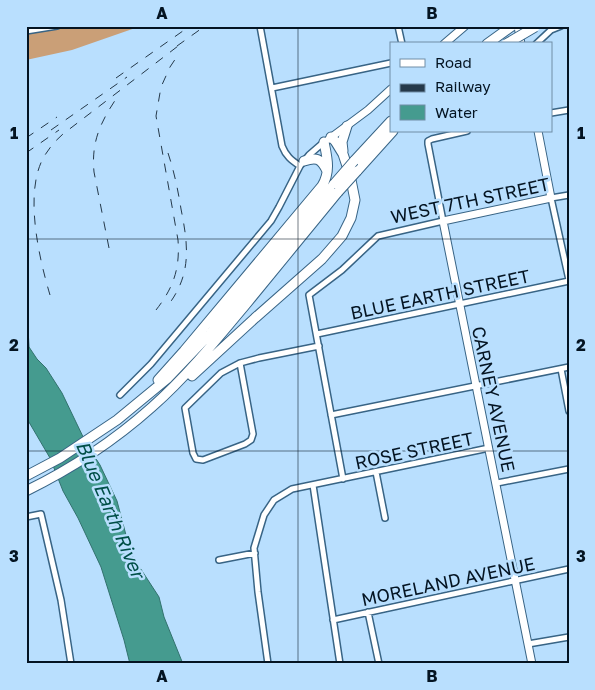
<svg xmlns="http://www.w3.org/2000/svg" width="595" height="690" font-family="'Golos Text',sans-serif">
  <rect width="100%" height="100%" fill="#b9dffe"/>
  <path fill="#ca9f77" d="M26,26H141L72,50L26,60Z"/>
  <path fill="#459b8f" stroke="#32726e" d="M26,323L28,328L29,347L37,359L46,368L62,393L86,443L100,465L117,501L131,554L159,597L164,617L183,664H130L124,640L101,567L78,518L63,491L50,458L26,417Z"/>
  <g fill="none" stroke-linecap="round" stroke-linejoin="round">
    <defs>
      <path id="street" d="M260,26L282,146C286,156 291,160 300,166
        M398,26L402,44
        M26,31L57,26
        M536,44L551,30L561,26
        M272,88L391,63
        M551,113L569,110
        M569,195L551,198L569,280
        M317,334L569,281
        M240,363L253,434L251,440L245,444L203,460L196,459L193,453L185,408L221,373L240,363L259,358L319,346
        M561,369L569,411
        M120,395L151,364L271,221L279,207L300,166L309,155L324,142
        M331,415L569,367
        M376,472L385,518
        M343,479L309,295L342,270L378,236L443,221L428,144V141L432,139L467,131
        M497,483L569,469
        M313,485L340,664
        M26,517L41,514L61,600L71,664
        M219,560L255,553
        M368,612L379,664
        M333,620L569,569
        M528,644L569,637
        M268,664L258,592L254,548L264,515L274,500L292,489L489,448"/>
      <path id="secondary" d="M518,26L521,44
        M444,44L465,26
        M329,139L368,110L391,89
        M532,664L443,221L551,198L538,131"/>
      <path id="highway" d="M487,44L512,26
        M343,151L342,142L347,126
        M304,161C316,157 321,158 327,171
        M354,161L391,121
        M357,171L393,131
        M192,376L255,318L322,259L342,236L351,218L355,200L350,175L343,154L335,141L331,137
        M158,380L184,351L322,186C331,172 327,157 324,142
        M26,476L60,458L117,420L168,378L210,334L334,184
        M26,491C71,469 115,440 152,407C187,376 217,339 247,303C277,266 308,229 338,192"/>
    </defs>
    <use href="#street" stroke="#386485" stroke-width="8"/>
    <use href="#secondary" stroke="#386485" stroke-width="9"/>
    <use href="#highway" stroke="#386485" stroke-width="11"/>
    <use href="#street" stroke="#fff" stroke-width="5"/>
    <use href="#secondary" stroke="#fff" stroke-width="7"/>
    <use href="#highway" stroke="#fff" stroke-width="9"/>
    <path stroke="#25394a" stroke-width="1" stroke-dasharray="9 9" stroke-linecap="butt" d="M177,46L205,26
      M116,78L190,26
      M51,130L127,77
      M26,138L57,117
      M26,153L59,130
      M168,153C174,171 178,190 181,209C188,244 192,273 169,304
      M109,248L94,172C91,141 101,121 118,96
      M50,295C39,258 23,190 45,155C50,147 56,140 63,134L182,43
      M156,310C174,287 180,268 178,240L156,116L161,87L170,67L178,55"/>
    <defs>
      <path id="highway-bridge" d="M506,44L535,27
        M334,184L354,161
        M338,192L357,171"/>
    </defs>
    <use href="#highway-bridge" stroke="#386485" stroke-width="11" stroke-linecap="butt"/>
    <use href="#highway-bridge" stroke="#fff" stroke-width="9"/>
  </g>
  <path fill="none" stroke="#041422" stroke-width="1" stroke-opacity="0.55" d="M298,26V664M26,239H569M26,451H569"/>
  <g text-anchor="middle" dominant-baseline="central" stroke-width="5" stroke-linejoin="round" paint-order="stroke">
    <g font-size="18" fill="#041422" stroke="#b9dffe">
      <text transform="translate(470 200) rotate(-12)">WEST 7TH STREET</text>
      <text transform="translate(440 294) rotate(-12)">BLUE EARTH STREET</text>
      <text transform="translate(494 399) rotate(78)">CARNEY AVENUE</text>
      <text transform="translate(414 450) rotate(-12)">ROSE STREET</text>
      <text transform="translate(448 581) rotate(-12)">MORELAND AVENUE</text>
    </g>
    <g font-size="19" font-style="italic" fill="#004f47" stroke="#b9dffe">
      <text transform="translate(111 509) rotate(67)">Blue Earth River</text>
    </g>
  </g>
  <rect width="595" height="690" fill="none" stroke="#b9dffe" stroke-width="55"/>
  <rect x="390" y="42" width="162" height="90" fill="#b9dffe" stroke="#718ea6"/>
  <rect x="400" y="59" width="25" height="8" fill="#ffffff" stroke="#718ea6"/>
  <text x="435" y="68" font-size="15" fill="#041422">Road</text>
  <rect x="400" y="84" width="25" height="8" fill="#25394a" stroke="#718ea6"/>
  <text x="435" y="92" font-size="15" fill="#041422">Railway</text>
  <rect x="400" y="105" width="25" height="15" fill="#459b8f" stroke="#718ea6"/>
  <text x="435" y="118" font-size="15" fill="#041422">Water</text>
  <rect x="28" y="28" width="540" height="634" fill="none" stroke="#041422" stroke-width="2"/>
  <g font-size="16" text-anchor="middle" font-weight="bold" fill="#041422">
    <text x="162" y="19">A</text>
    <text x="432" y="19">B</text>
    <text x="14" y="139">1</text>
    <text x="581" y="139">1</text>
    <text x="14" y="351">2</text>
    <text x="581" y="351">2</text>
    <text x="14" y="562">3</text>
    <text x="581" y="562">3</text>
    <text x="162" y="682">A</text>
    <text x="432" y="682">B</text>
  </g>
</svg>
